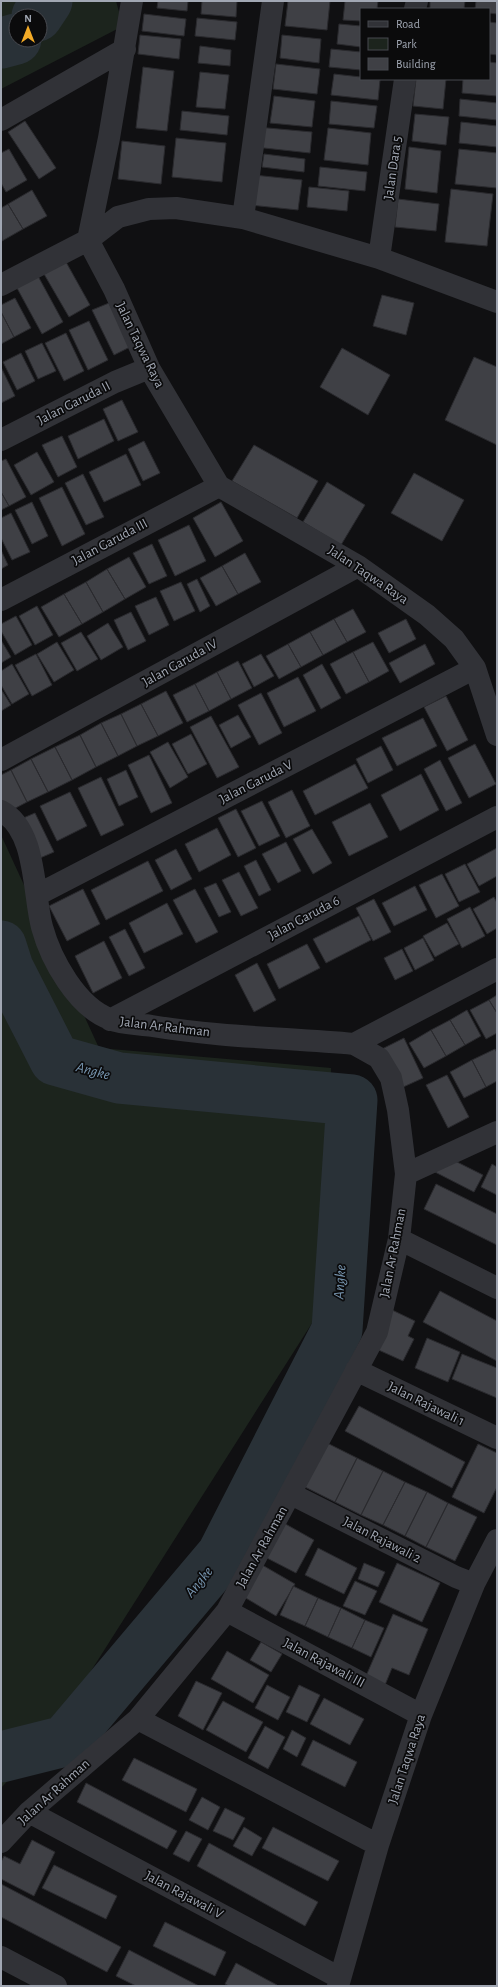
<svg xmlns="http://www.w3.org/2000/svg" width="498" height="1987" font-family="'Alegreya Sans',sans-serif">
  <rect width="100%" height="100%" fill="#101012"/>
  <path fill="#1c241d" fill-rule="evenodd" d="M1,1H116L123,26L1,89ZM16,16H40V40H16Z
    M1,835L99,1048L331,1068L326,1301L49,1737L1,1788Z"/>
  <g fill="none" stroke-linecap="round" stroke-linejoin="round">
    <path stroke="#293137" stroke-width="51" d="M37,16L47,1
      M1,43L16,39
      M1,946L8,968L55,1060L119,1078L352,1100L337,1330L222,1555L65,1741L1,1757"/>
  </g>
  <path fill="#3f4045" stroke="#2a2a2e" d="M158,1H188L187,11L157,8Z
    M202,1H237L236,17L201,14Z
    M288,1H330L327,30L285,26Z
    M345,1H378L377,9H361V21L343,20Z
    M430,1H465L464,9H430Z
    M476,1H497V14L489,13V9H475Z
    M144,14L186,19L184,36L142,31Z
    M197,18L237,22L235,40L195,36Z
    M489,22L497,23V55L489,54Z
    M339,24L361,26V47L337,44Z
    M140,35L181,39L179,59L138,54Z
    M282,35L321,39L319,63L280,58Z
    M200,46L231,50L230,66L198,63Z
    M331,49L361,52V70L329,67Z
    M489,62L497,63V96L462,93L463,79H489Z
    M276,64L320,69L317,94L273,89Z
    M143,67L174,71L167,131L136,128Z
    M200,72L229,75L225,109L196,107Z
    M334,74L361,77V79L380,80L378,100L331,95Z
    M416,79H446L443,109L413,106Z
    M274,96L315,101L312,127L270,123Z
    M460,99L497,103V120L459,116Z
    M331,101L377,106L374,128L329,124Z
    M182,111L229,116L227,135L180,130Z
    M415,114L449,117L446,145L412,141Z
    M25,121L56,168L39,179L8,132Z
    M461,122L497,126V147L459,143Z
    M257,127L312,132L310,153L255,147Z
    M328,128L371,133L368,165L324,160Z
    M176,138L226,143L222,182L172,177Z
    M122,141L165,146L161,184L118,179Z
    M409,147L441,151L437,193L405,189Z
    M9,149L27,180L6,192L1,183V153Z
    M459,149L497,153V188L455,184Z
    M264,154L305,159L304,172L262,167Z
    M320,167L367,172L365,191L318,186Z
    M254,175L302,180L298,210L250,205Z
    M309,187L349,191L347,211L307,207Z
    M451,189L493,194L487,246L445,242Z
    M32,190L47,216L23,229L8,204Z
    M398,199L439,204L436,231L395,227Z
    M8,204L23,229L2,241L1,208Z
    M66,262L90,305L69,317L44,274Z
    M38,276L63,322L42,334L17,288Z
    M382,295L414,303L406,335L373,326Z
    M15,298L31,328L14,337L1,312V305Z
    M109,303L130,347L114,355L92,310Z
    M1,312L14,337L1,344Z
    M89,321L108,360L88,370L69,330Z
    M66,333L84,371L64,381L45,343Z
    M42,343L56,371L38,379L25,351Z
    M342,348L390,375L368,415L320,387Z
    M21,353L35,381L17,390L3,362Z
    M474,357L497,367V445L445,420Z
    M1,367L15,396L1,403Z
    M122,400L138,432L118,441L103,409Z
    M104,419L114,441L78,459L68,436Z
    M62,436L77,467L58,477L42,445Z
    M144,441L160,473L143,481L128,449Z
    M254,445L318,481L297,518L232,481Z
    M37,452L54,482L31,495L14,465Z
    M126,454L141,485L104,502L89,472Z
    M6,459L26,497L9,506L1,492V461Z
    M414,473L464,500L442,541L391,513Z
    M83,474L104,517L86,525L65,483Z
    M327,482L365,505L341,545L303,522Z
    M62,487L85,534L62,546L39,498Z
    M1,492L9,506L1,510Z
    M32,502L48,536L32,544L15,510Z
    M221,502L243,541L215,557L193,518Z
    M11,513L30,552L12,560L1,538V518Z
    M189,525L206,561L175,576L158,540Z
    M152,544L167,576L149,584L133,553Z
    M1,550L8,565L1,569Z
    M245,553L261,582L238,594L222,566Z
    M129,557L146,587L125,599L107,569Z
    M222,566L238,594L216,606L200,578Z
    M107,569L125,599L103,612L86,582Z
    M197,579L210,606L200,612L187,584Z
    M86,582L103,612L82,624L64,594Z
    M181,582L195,611L174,621L160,591Z
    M64,594L82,624L59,637L41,607Z
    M156,597L169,625L149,635L135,606Z
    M37,606L53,635L35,645L19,616Z
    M353,609L366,632L347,642L334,619Z
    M131,612L146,641L128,650L114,620Z
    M16,616L32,645L15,655L1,631V624Z
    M334,619L347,642L323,655L310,632Z
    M406,619L416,639L389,653L378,633Z
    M108,623L123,647L101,660L87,636Z
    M81,632L98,659L77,671L61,643Z
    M310,632L323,655L301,667L288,644Z
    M1,640L11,657L1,663Z
    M57,642L74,670L54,682L37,654Z
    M373,642L389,671L369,682L353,652Z
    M288,644L301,667L279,679L266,656Z
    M425,644L435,664L400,683L389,663Z
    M353,652L369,682L346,694L330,664Z
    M36,654L52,685L32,696L15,665Z
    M261,654L274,676L254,687L242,664Z
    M238,661L252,688L231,699L217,672Z
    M12,664L29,694L12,704L1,685V671Z
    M322,664L341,698L321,709L303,675Z
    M217,672L231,699L209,711L195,684Z
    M298,677L316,711L284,727L267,693Z
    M195,684L209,711L187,722L173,695Z
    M1,689L11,705L1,711Z
    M166,691L183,723L158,736L141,704Z
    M261,693L282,733L259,745L238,705Z
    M446,696L468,740L447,751L424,707Z
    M141,704L158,736L137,746L121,714Z
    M121,714L137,746L118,756L101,723Z
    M238,715L251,737L231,748L219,725Z
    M211,716L239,767L217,778L190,727Z
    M423,718L437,746L397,766L382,738Z
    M101,723L118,756L96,767L80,735Z
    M191,734L207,764L188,774L172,744Z
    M80,735L96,767L72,780L55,747Z
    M168,742L188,777L170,788L150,752Z
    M475,744L496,784L469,798L448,758Z
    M381,746L393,770L368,783L356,759Z
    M55,747L72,780L48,792L31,759Z
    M149,755L172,803L151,813L128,765Z
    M31,759L48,792L27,802L11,770Z
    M440,760L462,803L446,811L424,769Z
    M355,764L368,788L315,815L303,791Z
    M11,770L27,802L8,812L1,799V775Z
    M126,770L138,797L119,806L107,779Z
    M421,774L439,810L400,831L381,795Z
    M101,777L124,825L101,836L78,788Z
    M292,790L310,826L286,838L268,802Z
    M70,792L87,826L57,841L40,806Z
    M262,801L280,836L259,846L241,811Z
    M370,803L388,837L349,856L332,822Z
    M236,809L256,848L238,857L218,818Z
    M35,813L54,852L40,858L21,819Z
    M217,828L231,855L199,872L185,844Z
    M312,829L332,863L313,874L293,839Z
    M286,842L301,871L278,883L262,854Z
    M497,848V876L479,886L467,864Z
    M176,849L192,879L171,890L155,860Z
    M256,860L271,890L259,896L244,866Z
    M148,861L163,891L106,920L91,890Z
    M465,864L480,892L459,902L445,874Z
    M239,872L258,908L241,916L222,880Z
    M442,874L459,906L436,918L419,885Z
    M216,883L231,912L219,917L204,888Z
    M415,886L427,910L394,926L382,903Z
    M83,889L100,924L67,941L49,906Z
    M195,889L218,932L196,943L173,900Z
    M494,897L497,903V928L487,934L473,909Z
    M374,899L391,932L373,941L356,908Z
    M167,903L183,934L144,953L129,923Z
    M470,907L485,936L462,948L447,919Z
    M359,916L371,940L326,963L313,939Z
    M447,923L459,944L435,957L423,936Z
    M125,929L145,968L129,976L109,937Z
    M423,938L434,960L415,970L404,948Z
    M104,941L122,978L93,993L75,956Z
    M307,944L320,968L279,989L267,964Z
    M402,949L413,971L395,980L384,958Z
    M257,963L276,1000L254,1012L235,975Z
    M497,995V1013L489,1000Z
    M489,1000L497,1013V1033L486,1039L470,1010Z
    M467,1010L481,1036L465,1045L450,1020Z
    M450,1020L465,1045L446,1056L431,1030Z
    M431,1030L446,1056L424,1068L409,1043Z
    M404,1038L423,1078L401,1088L382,1049Z
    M495,1049L497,1053V1081L486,1087L472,1060Z
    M472,1060L486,1087L464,1098L450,1072Z
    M447,1075L469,1117L448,1128L426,1085Z
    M451,1159L483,1175L474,1192L433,1171Z
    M492,1164L497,1167V1195L481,1187Z
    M436,1184L497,1214V1245L424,1209Z
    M440,1291L497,1321V1361L423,1322Z
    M390,1309L415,1321L408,1336L414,1339L403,1361L372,1347Z
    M427,1338L460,1352L448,1382L415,1368Z
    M462,1354L497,1368V1398L452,1379Z
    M359,1406L465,1462L452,1488L345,1431Z
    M327,1443L357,1458L335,1502L305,1487Z
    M478,1444L497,1453V1487L484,1513L452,1497Z
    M357,1458L383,1471L361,1515L335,1502Z
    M383,1471L405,1482L383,1525L361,1515Z
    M405,1482L427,1492L405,1536L383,1525Z
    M427,1492L448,1503L426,1547L405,1536Z
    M448,1503L477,1517L455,1561L426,1547Z
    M282,1522L314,1540L296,1573L263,1556Z
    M318,1548L357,1568L344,1594L305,1575Z
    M257,1562L295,1584L276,1616L239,1594Z
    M364,1563L385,1572L378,1587L358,1579Z
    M397,1563L440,1583L422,1622L379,1602Z
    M355,1581L377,1591L365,1615L343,1606Z
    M293,1586L318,1598L305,1626L280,1615Z
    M318,1598L341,1608L328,1637L305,1626Z
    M341,1608L365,1620L352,1648L328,1637Z
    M393,1614L428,1629L409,1675L392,1668L385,1685L366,1676Z
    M365,1620L384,1628L371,1657L352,1648Z
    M261,1642L282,1654L271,1672L250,1660Z
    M227,1651L269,1675L253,1703L211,1679Z
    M196,1681L222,1693L203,1730L178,1716Z
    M267,1685L290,1697L278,1720L255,1708Z
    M299,1685L320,1695L307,1722L286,1712Z
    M324,1698L364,1719L350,1745L310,1724Z
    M223,1701L263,1722L246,1752L206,1730Z
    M265,1726L285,1737L268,1769L248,1758Z
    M292,1730L306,1738L297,1757L283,1749Z
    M313,1740L357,1762L345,1787L301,1765Z
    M134,1758L197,1789L186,1812L122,1780Z
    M86,1783L177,1831L167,1849L77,1802Z
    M202,1797L220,1807L208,1830L189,1820Z
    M225,1808L245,1818L233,1840L213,1831Z
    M244,1827L262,1838L252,1856L233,1846Z
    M273,1827L339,1861L328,1881L262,1848Z
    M186,1831L202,1839L189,1862L173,1854Z
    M32,1840L55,1852L34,1896L1,1879V1862L4,1856L20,1864Z
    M209,1843L318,1902L305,1926L197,1866Z
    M54,1865L117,1896L106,1919L42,1888Z
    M1,1884L121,1947L107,1972L1,1917Z
    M165,1922L226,1952L215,1976L153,1946Z
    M129,1950L199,1986H136L116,1976Z
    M236,1963L277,1985V1986H229L225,1984Z"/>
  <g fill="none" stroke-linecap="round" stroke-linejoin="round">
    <path stroke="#313237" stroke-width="22" d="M415,9L417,1
      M1,120L125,49
      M243,218L273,1
      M379,258L405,79
      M1,285L88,240L109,138L132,1
      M497,302L379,258L243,218L176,208L149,209L118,217L88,240L114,289L149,368L219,486L358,566L427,615L454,639L475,668L497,735
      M1,440L115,382L149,368
      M1,600L219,486
      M1,760L358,566
      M1,811C37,829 33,894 42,927C51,960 77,1007 110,1019C122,1024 139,1024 152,1026C218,1037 287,1038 354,1044L379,1058L391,1078L398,1110L406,1174L399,1239L377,1332L227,1611L138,1719L29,1812L1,1842
      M37,895L475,668
      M110,1020L497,817
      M354,1044L497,969
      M406,1174L497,1132
      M399,1239L497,1288
      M356,1370L497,1438
      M291,1494L456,1577L474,1584
      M227,1611L421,1715
      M138,1719L378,1845
      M29,1812L340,1978
      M1,1957L56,1986
      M338,1986L378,1845L421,1715L474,1584L497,1540"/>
  </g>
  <g text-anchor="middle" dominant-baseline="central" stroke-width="3.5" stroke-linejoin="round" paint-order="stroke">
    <g font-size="14" fill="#a1a7b3" stroke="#0b0b0c">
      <text transform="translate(393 168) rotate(-82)">Jalan Dara 5</text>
      <text transform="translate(140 345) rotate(64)">Jalan Taqwa Raya</text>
      <text transform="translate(74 403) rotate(-27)">Jalan Garuda II</text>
      <text transform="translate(110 542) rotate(-28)">Jalan Garuda III</text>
      <text transform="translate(368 575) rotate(34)">Jalan Taqwa Raya</text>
      <text transform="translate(180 663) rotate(-29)">Jalan Garuda IV</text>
      <text transform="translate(256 782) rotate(-27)">Jalan Garuda V</text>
      <text transform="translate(304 918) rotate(-28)">Jalan Garuda 6</text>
      <text transform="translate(165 1027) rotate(7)">Jalan Ar Rahman</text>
      <text transform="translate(393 1253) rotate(-79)">Jalan Ar Rahman</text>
      <text transform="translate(426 1404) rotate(26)">Jalan Rajawali 1</text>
      <text transform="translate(382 1540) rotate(27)">Jalan Rajawali 2</text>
      <text transform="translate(262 1547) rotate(-61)">Jalan Ar Rahman</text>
      <text transform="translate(324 1663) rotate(28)">Jalan Rajawali III</text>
      <text transform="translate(407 1759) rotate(-72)">Jalan Taqwa Raya</text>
      <text transform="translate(54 1792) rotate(-42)">Jalan Ar Rahman</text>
      <text transform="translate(184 1895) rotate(28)">Jalan Rajawali V</text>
    </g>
    <g font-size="15" font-style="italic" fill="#7795af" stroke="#0b0b0c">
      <text transform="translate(93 1071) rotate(15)">Angke</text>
      <text transform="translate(340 1282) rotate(-86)">Angke</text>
      <text transform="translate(199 1582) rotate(-50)">Angke</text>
    </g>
  </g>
  <rect width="498" height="1987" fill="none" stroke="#a1a7b3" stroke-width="4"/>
  <rect x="360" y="8" width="130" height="72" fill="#0b0b0c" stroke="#47494f"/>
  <rect x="368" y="21" width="20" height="6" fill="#313237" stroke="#47494f"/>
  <text x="396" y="28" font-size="12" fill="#a1a7b3">Road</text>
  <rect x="368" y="38" width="20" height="12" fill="#1c241d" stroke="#47494f"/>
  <text x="396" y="48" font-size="12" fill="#a1a7b3">Park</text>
  <rect x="368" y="58" width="20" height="12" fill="#3f4045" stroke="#47494f"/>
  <text x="396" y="68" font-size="12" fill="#a1a7b3">Building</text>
  <g transform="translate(28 28)"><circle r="19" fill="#0b0b0c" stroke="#47494f"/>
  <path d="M0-3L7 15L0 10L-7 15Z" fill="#f3ab27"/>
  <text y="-6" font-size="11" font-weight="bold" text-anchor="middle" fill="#a1a7b3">N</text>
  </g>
</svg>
